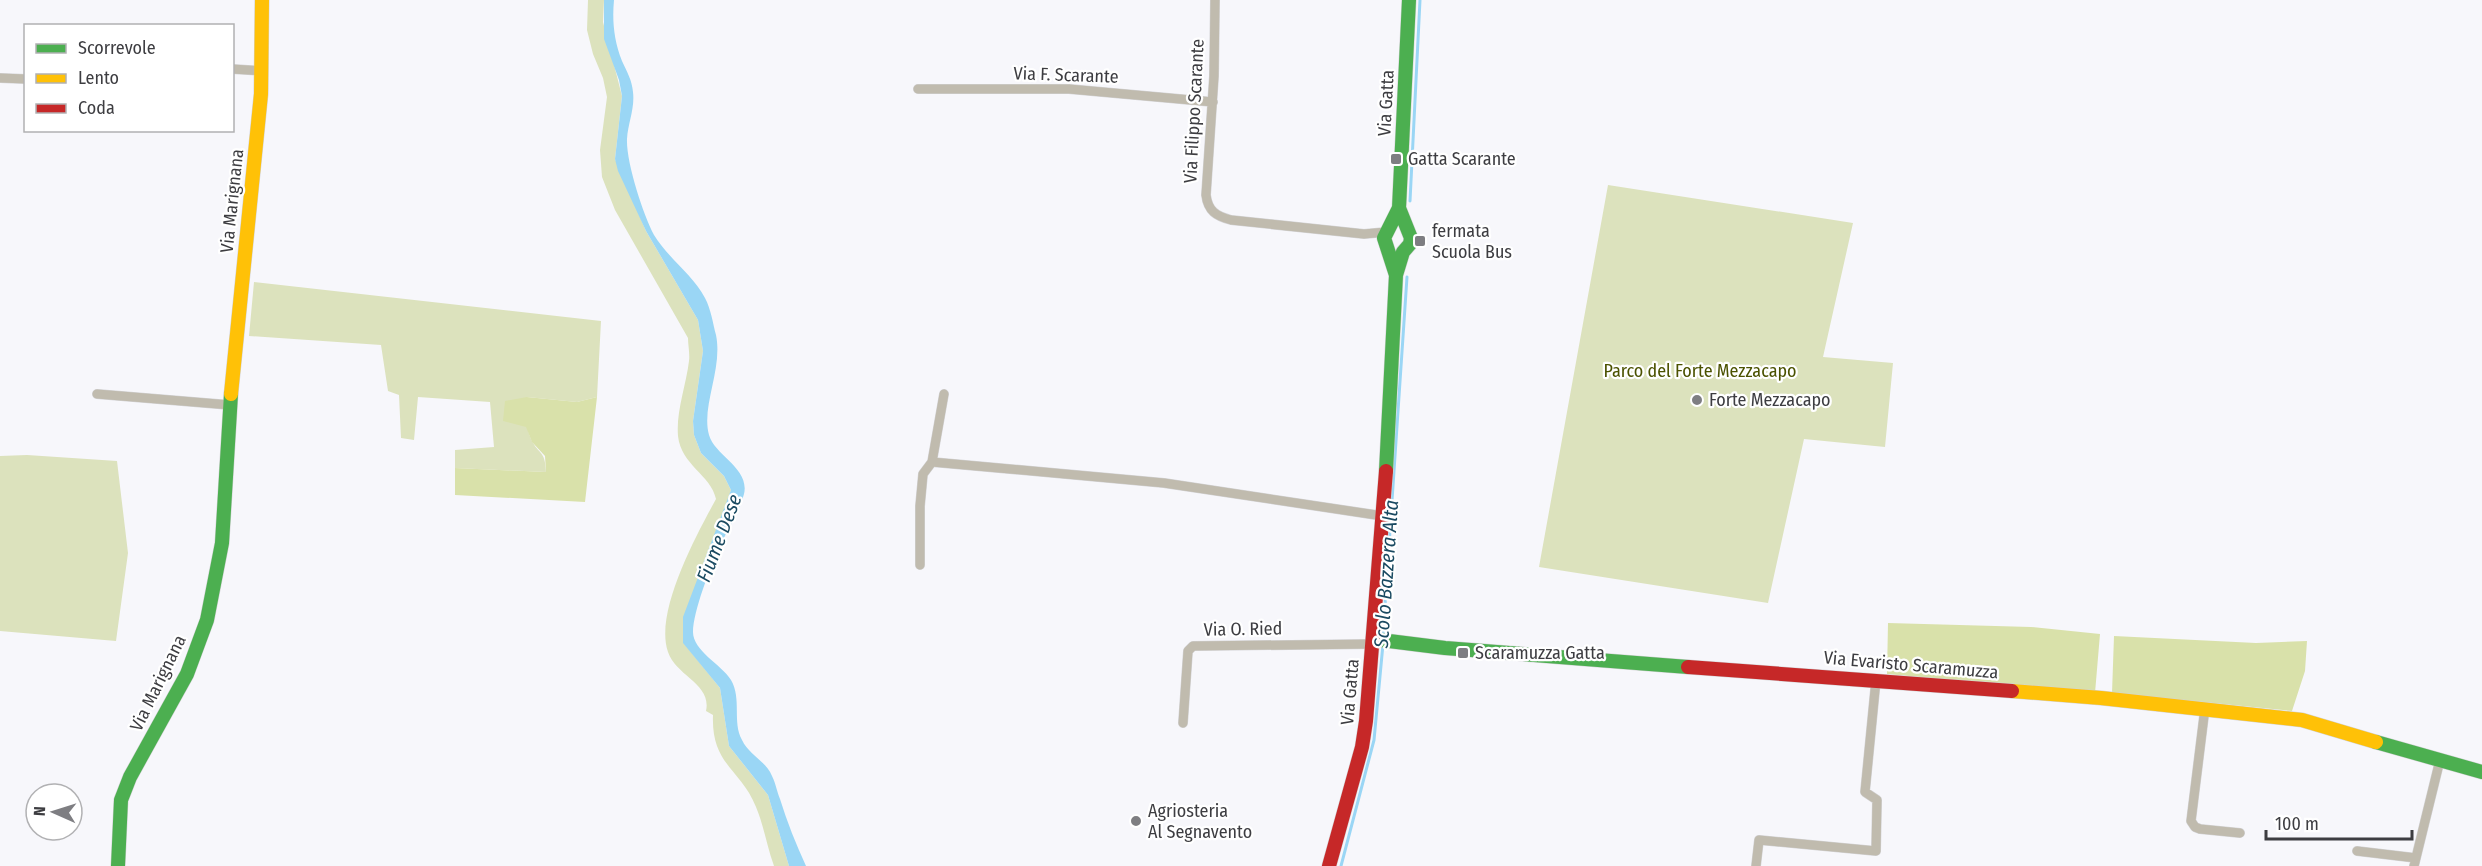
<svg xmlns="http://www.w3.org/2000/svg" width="2482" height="866" font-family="'Fira Sans Condensed',sans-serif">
  <rect width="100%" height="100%" fill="#f7f7fb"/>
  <path fill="#dce2bd" d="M588,0H604L603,22L622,96L615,159L646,231L698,320L703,351L693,421L694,435L701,453L724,476L731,490L683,642L720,688L729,746L768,795L789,866H774C767,847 764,826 756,807C741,769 711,765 713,715L706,711C712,684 676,676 668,652C654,612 697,534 716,499C711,475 681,465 678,436C676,411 686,386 689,361C690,354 688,345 688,338L615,210L602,177L600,150L607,97L603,78L593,54L587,30Z
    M1608,185L1853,223L1823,357L1893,363L1885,447L1804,439L1768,603L1539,567Z
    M254,282L601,321L597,397L577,402L527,397C526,412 525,426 531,439C539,456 545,449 546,472L455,468V450L494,447L490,402L418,397L414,440L401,438L399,395L388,391L381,345L249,336Z
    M27,455L117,461L128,553L116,641L0,631V456Z"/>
  <path fill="#d9e1aa" d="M527,397L577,402L597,397L585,502L455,495V468L546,472L545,456L532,442L526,427L503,421L505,401Z
    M1888,623L2031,627L2100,634L2095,693L1887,674Z
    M2114,636L2256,643L2307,641L2305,671L2292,711L2112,693Z"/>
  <path fill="#9ad6f5" d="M604,0H614C612,21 614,41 622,61C627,72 632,80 633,92C635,108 628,123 627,139C626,162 643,214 654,235C668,258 693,275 705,298C711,309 713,324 716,335C723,369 701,406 709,435C715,456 750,468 744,494C739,512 728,529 720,546C711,565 693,612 693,632C693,651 721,664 731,680C742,699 732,722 742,740C749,755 766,761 772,776C776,784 777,792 780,799C787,822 796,844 806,866H789L768,795L729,746L720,688L683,643V617L731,490L724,476L701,453L694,435L693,421L703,351L698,320L646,231L618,171L615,159L622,96L619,80L604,39Z"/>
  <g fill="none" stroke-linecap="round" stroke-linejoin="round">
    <path stroke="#9ad6f5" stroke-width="3" d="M1410,201L1420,0
      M1383,635L1407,277
      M1341,866L1374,740L1383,644"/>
    <defs>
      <path id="street" d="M1215,0L1214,76L1206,195C1208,211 1216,216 1231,220L1364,234L1386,232
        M232,69L262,71
        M0,78L26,79
        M918,89H1069L1213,102
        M97,394L230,405
        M932,462L1164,483L1383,516
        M920,565V506L923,474L932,462L944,394
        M2205,708L2191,821L2195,827L2200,829L2240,833
        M1183,723L1188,651L1193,646L1372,644
        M2357,851L2416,858
        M1756,866L1759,840L1876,851L1877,800L1865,792L1876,680
        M2414,866L2440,760"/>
      <path id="fast" d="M1396,275L1384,238L1399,208L1409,0
        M1386,471L1396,275L1403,252L1410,244L1411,238L1399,208
        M1373,639L1445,648L1688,667
        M2376,742L2482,772
        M118,866L121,800L130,777L187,674L207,620L222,543L231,394"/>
      <path id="slow" d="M231,394L261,94L262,0
        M2012,691L2101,698L2302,720L2376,742"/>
      <path id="jam" d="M1688,667L2012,691
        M1329,866L1362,747L1366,721L1386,471"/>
    </defs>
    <use href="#street" stroke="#d3d3d5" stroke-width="10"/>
    <use href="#fast" stroke="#d3d3d5" stroke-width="15"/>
    <use href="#slow" stroke="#d3d3d5" stroke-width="15"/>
    <use href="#jam" stroke="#d3d3d5" stroke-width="15"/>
    <use href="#street" stroke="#c0bbae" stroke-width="9"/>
    <use href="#fast" stroke="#4caf50" stroke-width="14"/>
    <use href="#slow" stroke="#ffc107" stroke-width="14"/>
    <use href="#jam" stroke="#c62828" stroke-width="14"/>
  </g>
  <g fill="#7e7e82" stroke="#fff" stroke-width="2">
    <rect x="1390" y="153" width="12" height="12" rx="3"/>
    <rect x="1414" y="235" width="12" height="12" rx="3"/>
    <circle cx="1697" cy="400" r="6"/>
    <rect x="1457" y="647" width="12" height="12" rx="3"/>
    <circle cx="1136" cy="821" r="6"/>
  </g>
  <g text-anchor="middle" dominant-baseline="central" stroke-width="4.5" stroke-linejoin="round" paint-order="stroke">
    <g font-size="18" fill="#3d3d41" stroke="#fff">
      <text transform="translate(1066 75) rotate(2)">Via F. Scarante</text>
      <text transform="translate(1386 103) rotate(-87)">Via Gatta</text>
      <text transform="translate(1194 111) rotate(-87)">Via Filippo Scarante</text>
      <text transform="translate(232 201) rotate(-84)">Via Marignana</text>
      <text transform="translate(1243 629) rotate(-1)">Via O. Ried</text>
      <text transform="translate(1911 665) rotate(5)">Via Evaristo Scaramuzza</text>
      <text transform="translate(158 683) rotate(-64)">Via Marignana</text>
      <text transform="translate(1350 692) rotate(-85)">Via Gatta</text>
    </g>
    <g font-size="18" fill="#3d3d41" stroke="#fff" text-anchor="start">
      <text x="1408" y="159">Gatta Scarante</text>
      <text x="1432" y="231">fermata<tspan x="1432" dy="21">Scuola Bus</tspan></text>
      <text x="1709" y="400">Forte Mezzacapo</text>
      <text x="1475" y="653">Scaramuzza Gatta</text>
      <text x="1148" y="811">Agriosteria<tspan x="1148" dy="21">Al Segnavento</tspan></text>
    </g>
    <g font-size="18" fill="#4b5200" stroke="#fff">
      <text x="1700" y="371">Parco del Forte Mezzacapo</text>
    </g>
    <g font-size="20" font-style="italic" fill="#1a4a61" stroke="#fff">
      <text transform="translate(719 538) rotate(-69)">Fiume Dese</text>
      <text transform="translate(1386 574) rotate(-86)">Scolo Bazzera Alta</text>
    </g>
  </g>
  <rect x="24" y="24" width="210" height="108" fill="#ffffff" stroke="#b1b1b3" stroke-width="1.5"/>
  <rect x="36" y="44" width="30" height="9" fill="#4caf50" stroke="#b1b1b3" stroke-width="1.5"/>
  <text x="78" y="54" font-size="18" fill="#3d3d41">Scorrevole</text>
  <rect x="36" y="74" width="30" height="9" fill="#ffc107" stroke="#b1b1b3" stroke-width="1.5"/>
  <text x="78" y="84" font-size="18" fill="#3d3d41">Lento</text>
  <rect x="36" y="104" width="30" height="9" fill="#c62828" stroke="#b1b1b3" stroke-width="1.5"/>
  <text x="78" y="114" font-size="18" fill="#3d3d41">Coda</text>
  <g transform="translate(54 812) rotate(273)"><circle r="28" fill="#ffffff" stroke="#b1b1b3" stroke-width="1.5"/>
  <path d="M0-4.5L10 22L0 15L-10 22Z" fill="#7e7e82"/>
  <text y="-9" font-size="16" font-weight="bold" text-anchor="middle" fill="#3d3d41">N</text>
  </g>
  <path d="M2266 830v9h146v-9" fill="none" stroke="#3d3d41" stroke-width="3"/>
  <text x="2275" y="830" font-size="18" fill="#3d3d41" stroke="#ffffff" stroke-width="4.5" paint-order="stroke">100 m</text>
</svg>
